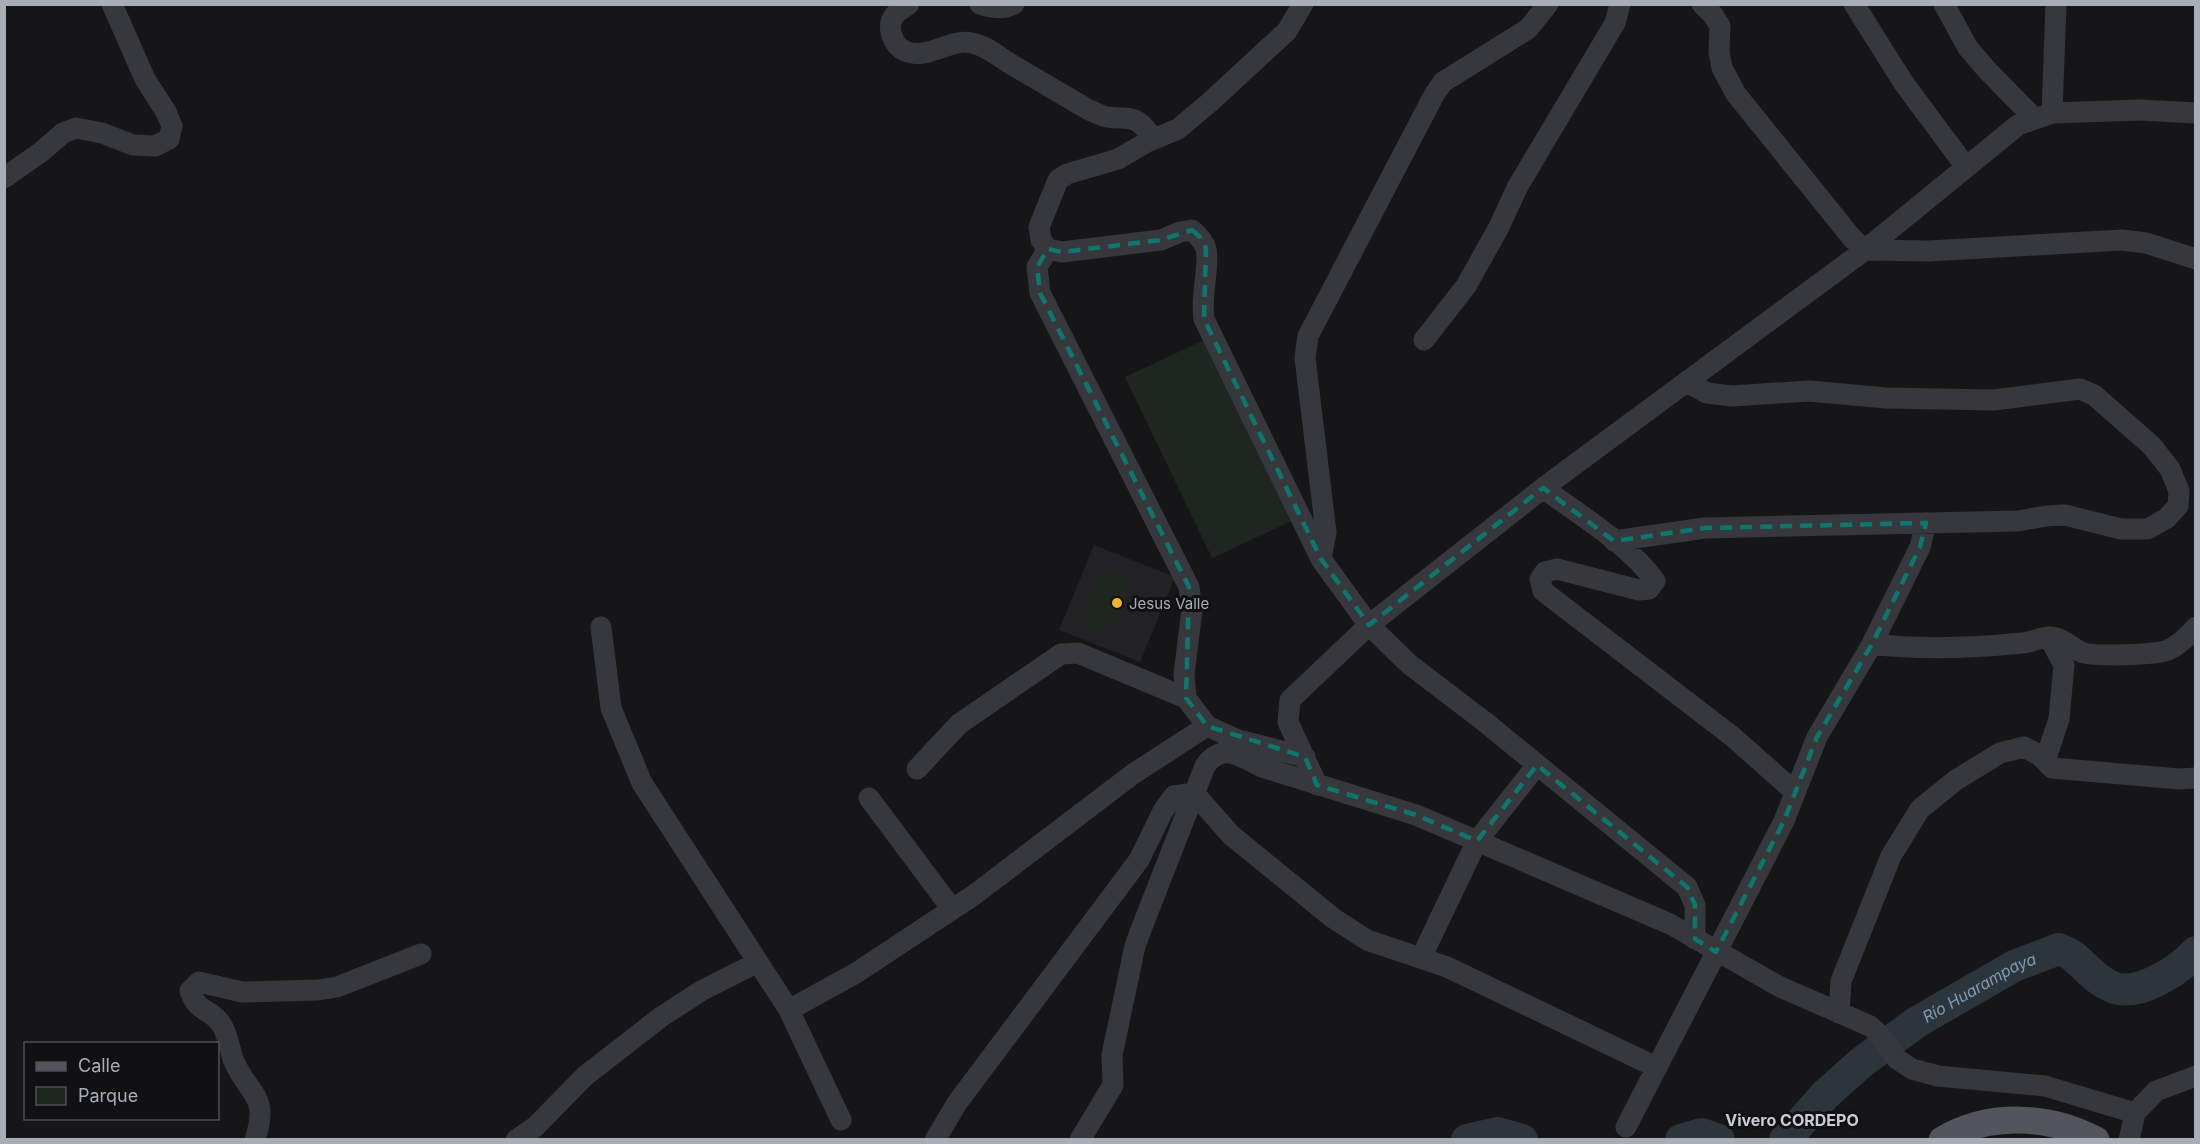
<svg xmlns="http://www.w3.org/2000/svg" width="2200" height="1144" font-family="Inter,sans-serif">
  <rect width="100%" height="100%" fill="#161618"/>
  <path fill="#222225" d="M1094,545L1175,577L1140,662L1059,630Z"/>
  <path fill="#1e261f" d="M1221,332L1309,513L1212,558L1125,377Z
    M1103,569L1132,581L1110,633L1082,622Z"/>
  <g fill="none" stroke-linecap="round" stroke-linejoin="round">
    <g stroke="#2c353c" stroke-width="32">
      <path d="M1467,1140L1497,1133L1522,1140"/>
      <path d="M1681,1140L1702,1134L1719,1140"/>
      <path id="s1" d="M1785,1140L1825,1095L1862,1062L1917,1022L2014,966L2059,949C2064,951 2071,954 2075,958C2087,968 2097,981 2112,987C2138,998 2179,970 2196,952"/>
    </g>
    <path stroke="#37383d" stroke-width="21" d="M909,4C904,8 897,11 894,16C886,27 893,46 905,51C927,61 950,38 972,43C987,46 996,55 1009,63C1035,78 1062,94 1089,110C1095,112 1101,116 1107,117C1128,120 1134,113 1149,133L1147,142L1118,159L1067,174L1058,180L1039,227L1041,240L1048,249L1062,252L1161,240L1180,232L1192,230C1197,235 1204,241 1206,249C1210,267 1200,296 1204,319L1321,559L1369,625L1409,664L1485,722L1687,887L1695,905V939
      M980,4C992,8 1002,10 1014,4
      M1702,4L1713,15L1720,26L1719,52L1722,68L1736,94L1852,238L1865,250L2018,125L2052,113L2140,110L2196,113
      M1854,4L1903,82L1966,167
      M1944,4L1968,48L1987,70L2035,119
      M2052,113L2056,4
      M1147,142L1178,129L1209,103L1287,31L1303,4
      M4,178L41,152L63,133L76,128L102,133L133,145L155,146L169,139L172,126L166,112L145,79L112,4
      M1048,249L1037,267L1040,293L1189,587L1192,610L1184,674L1186,698L1207,726L1238,740L1305,757
      M1424,340L1466,286L1498,229L1518,186L1615,23L1620,4
      M1543,488C1578,514 1630,545 1655,581L1649,589L1639,590L1557,569L1545,572L1540,579L1543,591L1733,737L1795,792
      M1614,541L1705,528L2018,521L2046,516L2065,515L2121,529H2148L2167,518L2178,506L2179,491L2170,469L2152,446L2094,395L2080,389L1994,400L1886,398L1809,391L1732,396L1707,393L1687,382
      M1321,559L1326,532L1305,358L1308,336L1434,95L1443,82L1528,29L1548,4
      M601,627L611,708L642,783L789,1010L841,1120
      M1872,644C1921,650 1973,648 2022,643C2031,643 2040,637 2049,637C2063,637 2070,647 2081,652C2092,657 2156,655 2168,650C2178,646 2189,635 2196,627
      M2045,761L2059,719L2064,665L2049,637
      M917,769L959,724L1061,654L1078,653L1186,698
      M1317,785L1288,722L1290,700L1369,625L1547,485L1865,250L1929,251L2122,240L2146,243L2196,259
      M869,798L952,909
      M1421,958L1477,841L1537,765
      M789,1010L856,973L974,895L1133,774L1207,726
      M1839,1013L1841,981L1891,856L1920,809L1956,780L2000,753L2024,747L2039,755L2052,768L2179,779L2196,778
      M1626,1127L1784,821L1817,737L1872,644L1920,547L1926,523
      M255,1140C270,1093 248,1096 233,1059C229,1047 228,1034 221,1024C211,1008 198,1014 190,991L199,982L242,992L318,990L337,987L421,954
      M516,1140L535,1127L585,1076L661,1017L701,991L758,962
      M935,1140L957,1103L1139,860L1163,811L1174,796L1194,793L1231,835L1333,918L1367,940L1447,967L1656,1067
      M1080,1140L1113,1085L1112,1055L1135,946L1142,927L1205,766C1222,742 1241,756 1262,767L1416,815L1477,841L1670,924L1780,987L1870,1026L1879,1034L1897,1059L1912,1069L1938,1076L2045,1086L2135,1113
      M2129,1140L2135,1113L2156,1091L2196,1076"/>
    <path stroke="#53555c" stroke-width="27" d="M1942,1140C1989,1112 2049,1115 2096,1140"/>
  </g>
  <path fill="none" stroke="#0f766e" stroke-width="4.5" stroke-dasharray="12 8" stroke-linejoin="round" d="M1192,230L1200,237L1206,248L1204,319L1321,559L1369,625L1543,488L1614,541L1705,528L1926,523L1920,547L1872,644L1817,737L1784,821L1716,952L1695,939V905L1687,887L1537,765L1477,841L1416,815L1317,785L1305,757L1207,726L1186,698L1189,587L1040,293L1037,267L1048,249L1062,252L1161,240Z"/>
  <circle fill="#f2b134" stroke="#111113" stroke-width="2" cx="1117" cy="603" r="6"/>
  <g text-anchor="middle" dominant-baseline="central" stroke-width="6" stroke-linejoin="round" paint-order="stroke">
    <g font-size="15" fill="#a8adb8" stroke="#111113" text-anchor="start">
      <text x="1129" y="603">Jesus Valle</text>
    </g>
    <g font-size="16" font-style="italic" fill="#7f9bb3" stroke="#111113">
      <text stroke="none"><textPath href="#s1" startOffset="249">Río Huarampaya</textPath></text>
    </g>
    <g font-size="16" font-weight="bold" fill="#c9ccd4" stroke="#111113">
      <text x="1792" y="1120">Vivero CORDEPO</text>
    </g>
  </g>
  <rect width="2200" height="1144" fill="none" stroke="#a8adb8" stroke-width="12"/>
  <rect x="24" y="1042" width="195" height="78" fill="#111113" stroke="#4d4f55" stroke-width="1.5"/>
  <rect x="36" y="1062" width="30" height="9" fill="#53555c" stroke="#4d4f55" stroke-width="1.5"/>
  <text x="78" y="1072" font-size="18" fill="#a8adb8">Calle</text>
  <rect x="36" y="1087" width="30" height="18" fill="#1e261f" stroke="#4d4f55" stroke-width="1.5"/>
  <text x="78" y="1102" font-size="18" fill="#a8adb8">Parque</text>
</svg>
